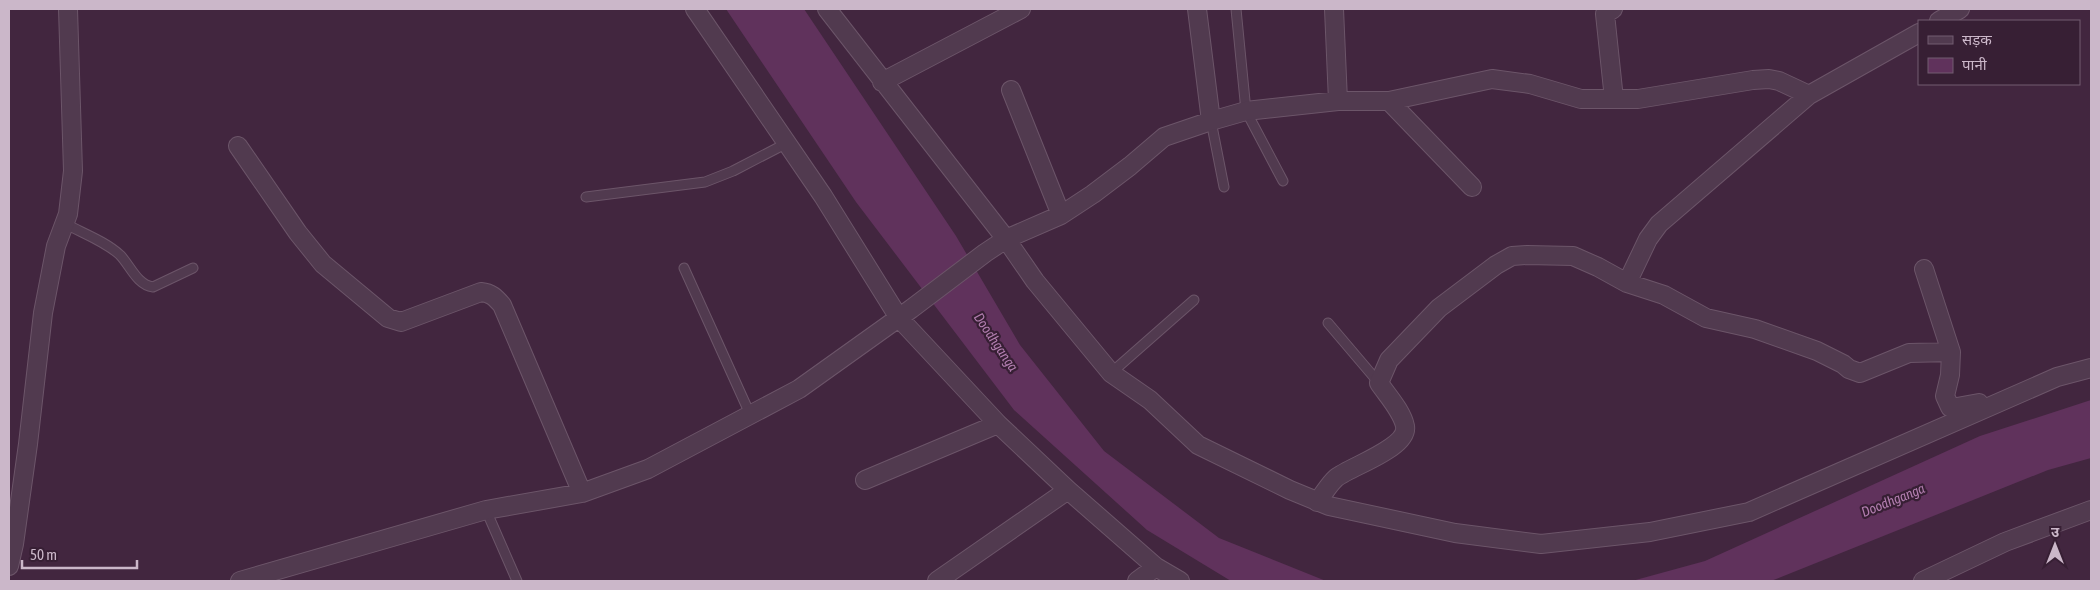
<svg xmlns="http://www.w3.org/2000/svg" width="2100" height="590" font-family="'Asap Condensed','Noto Sans Devanagari',sans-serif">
  <rect width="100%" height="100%" fill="#42263f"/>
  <path fill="#60325c" d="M726,9H804L956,236L1020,345L1104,451L1219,538L1326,581H1231L1147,530L1014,410L856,202Z
    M2091,400V458L2048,470L1771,581H1632L1705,561L1980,436Z"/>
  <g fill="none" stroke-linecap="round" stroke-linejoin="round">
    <defs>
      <path id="lane" d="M1236,9L1246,111L1283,181
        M1211,121L1224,187
        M586,197L705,182L733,171L787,143
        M64,223C82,233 105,241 120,255C130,265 137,285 153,287L193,268
        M684,268L750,414
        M1328,323L1379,383
        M1111,373L1194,300
        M486,510L517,581"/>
      <path id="street" d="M695,9L823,196L899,318L998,424L1068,490L1156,567L1180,581
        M827,9L1006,239L1035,281L1111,373L1150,400L1198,445L1290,490L1329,506L1455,533L1541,544L1650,532L1749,512L2057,377L2091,368
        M1197,9L1211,121
        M1334,9L1338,101
        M1613,9L1605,14L1614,99
        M1939,21L1960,9
        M882,82L1021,9
        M1011,90L1061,215
        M1389,101L1472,187
        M238,146L298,233L323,264L388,318L401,322L481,292C491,293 495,297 502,305L582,493
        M1924,269L1951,352L1950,375L1945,396L1950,407H1957L1979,403
        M1627,283L1648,239L1659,224L1809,95
        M865,480L998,424
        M1317,502C1323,495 1329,484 1336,478C1351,466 1409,448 1405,426C1402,411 1387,395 1379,383L1389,360L1439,308L1496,265L1512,256L1527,255L1573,256L1598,267L1627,283L1664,295L1706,318L1755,329L1817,351L1843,364L1849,369L1860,373L1909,353L1951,352
        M9,566L14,544L28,444L43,313L56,246L68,214L73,171L68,9
        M240,581L486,510L582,493L648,469L799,389L911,309L985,253L1006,239L1061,215L1093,194L1130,166L1164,137L1211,121L1246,111L1338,101H1389L1492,79L1530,84L1581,99H1638L1753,80L1769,79L1779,81L1809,95L1919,33
        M937,581L1068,490
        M1137,581L1156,567
        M1923,581L2005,542L2091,510"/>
    </defs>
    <use href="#lane" stroke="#6c5569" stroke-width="11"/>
    <use href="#street" stroke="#6c5569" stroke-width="20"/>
    <use href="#lane" stroke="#513a4f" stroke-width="9"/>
    <use href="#street" stroke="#513a4f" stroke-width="18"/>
  </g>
  <g text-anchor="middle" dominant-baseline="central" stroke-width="4.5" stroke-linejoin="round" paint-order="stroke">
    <g font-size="14" font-style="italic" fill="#b27eaf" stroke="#371f34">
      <text transform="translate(996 342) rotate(56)">Doodhganga</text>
      <text transform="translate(1893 500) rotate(-22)">Doodhganga</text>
    </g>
  </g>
  <rect width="2100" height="590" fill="none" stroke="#cbb7c9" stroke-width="20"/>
  <rect x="1918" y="20" width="162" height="65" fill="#371f34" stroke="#725c70"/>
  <rect x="1928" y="36" width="25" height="8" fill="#513a4f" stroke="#725c70"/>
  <text x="1962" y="45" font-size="15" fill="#cbb7c9">सड़क</text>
  <rect x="1928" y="58" width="25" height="15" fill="#60325c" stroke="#725c70"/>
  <text x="1962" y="70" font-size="15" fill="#cbb7c9">पानी</text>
  <g transform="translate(2055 545)" stroke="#371f34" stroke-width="4" paint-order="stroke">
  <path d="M0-4L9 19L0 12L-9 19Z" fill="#cbb7c9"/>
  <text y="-8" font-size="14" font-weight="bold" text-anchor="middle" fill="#cbb7c9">उ</text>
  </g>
  <path d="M22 560v8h115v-8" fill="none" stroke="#cbb7c9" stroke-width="2.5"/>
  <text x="30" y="560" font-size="15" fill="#cbb7c9" stroke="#371f34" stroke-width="4" paint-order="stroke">50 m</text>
</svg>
